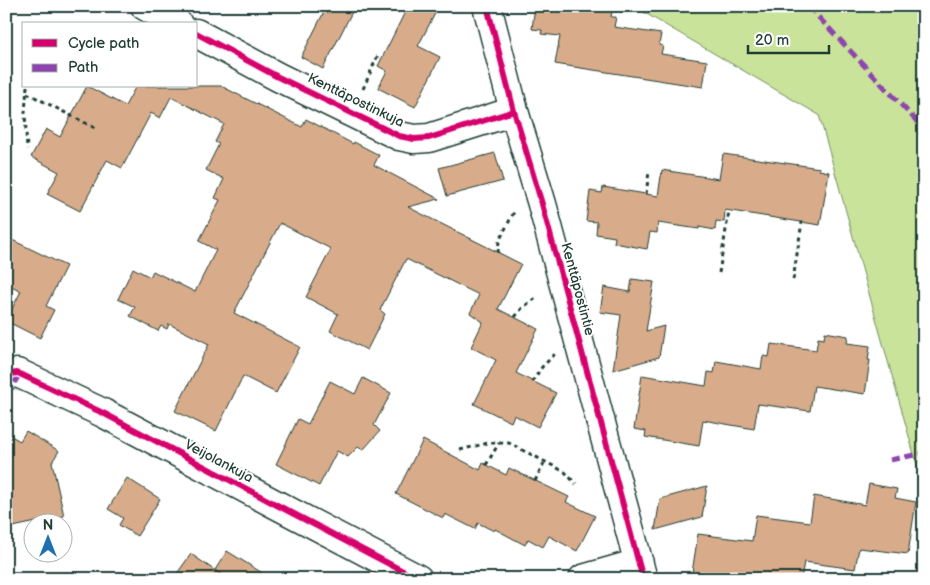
<svg xmlns="http://www.w3.org/2000/svg" width="930" height="585" font-family="'Balsamiq Sans',sans-serif">
  <rect width="100%" height="100%" fill="#fff"/>
  <filter id="ink" filterUnits="userSpaceOnUse"><feTurbulence type="fractalNoise" baseFrequency=".02" numOctaves="2"/><feDisplacementMap in="SourceGraphic" scale="10" xChannelSelector="R" yChannelSelector="G"/><feConvolveMatrix kernelMatrix="1 2 1 2 8 2 1 2 1" color-interpolation-filters="sRGB"/></filter>
  <g filter="url(#ink)">
    <path fill="#c9e39a" stroke="#749067" d="M633,6H924V490L819,115Z"/>
    <path fill="#d8ab8a" stroke="#1f3d34" d="M327,6H355L323,69L301,57Z
      M408,6H439L418,46L440,57L415,107L378,88L387,71L378,66Z
      M535,6H613L611,17H616L614,27L661,34L659,45L663,46L661,54L707,61L703,87L555,64L560,36L541,34L542,30L532,29Z
      M87,86L125,106L136,86H221L302,127L306,119L353,144L354,142L379,155L374,165L439,199L408,207L521,264L498,309L538,329L516,373L556,393L538,427L514,415L511,422L474,404L496,360L471,347L483,322L470,313L479,295L406,259L380,310L385,314L367,350L330,331L338,314L306,297L331,249L280,223L234,313L300,347L276,393L243,376L216,431L175,411L209,344L169,324L167,329L161,326L158,331L130,316L135,307L118,299L133,268L150,277L153,271L195,292L216,250L199,241L220,200L215,198L224,179L206,170L219,144L215,142L224,124L171,97L160,118L151,113L122,168L107,160L80,211L47,194L59,172L31,157L46,129L60,137Z
      M495,153L503,181L447,196L439,168Z
      M723,154L820,168L819,170L829,172L820,225L725,210L724,222L716,221L715,230L699,227V229L658,223L657,233L650,232L647,249L614,243L615,237L596,234L597,222L586,221L590,191L602,193L603,187L658,196L662,170L719,179Z
      M6,237L66,266L46,306L54,310L40,338L6,321L21,291L6,283Z
      M632,279L654,282L646,331L664,326L659,357L613,370L621,315L600,312L604,287L630,292Z
      M825,332L848,336L847,343L870,346L868,360H870L865,394L814,386L810,411L758,404L754,429L703,420L699,446L645,437L646,431L634,429L642,375L706,386L708,372L714,373L716,361L761,369L763,356L769,357L771,344L816,350L818,338L824,339Z
      M363,378L391,393L374,425L380,431L363,450L358,447L348,457L337,451L319,486L276,464L298,419L308,424L330,381L355,394Z
      M26,431L59,451L52,462L64,516L13,527L6,494V433L20,441Z
      M423,440L480,470L483,463L506,475L509,468L569,497L566,502L595,516L577,551L549,536L543,547L528,539L525,545L495,529L494,531L478,523L475,529L445,514L443,518L396,494Z
      M127,478L160,499L137,536L119,525L123,518L108,509Z
      M869,484L897,489L895,498L916,502L908,554L859,548L855,569L804,562L801,579H691L698,534L752,541L756,515L810,522L814,496L865,505Z
      M707,486L702,517L655,530L660,499Z
      M227,551L272,579H228L215,570Z
      M191,554L227,579H173Z"/>
    <g fill="none" stroke-linecap="round" stroke-linejoin="round">
      <defs>
        <path id="street" d="M145,6L178,24
          M487,6L514,111L542,204L643,579
          M196,33L278,77L399,136L414,139L429,138L514,111
          M6,375L17,373L20,374L103,413L275,504L418,579
          M583,579L639,563"/>
      </defs>
      <use href="#street" stroke="#1f3d34" stroke-width="31"/>
      <path stroke="#1f3d34" stroke-width="3" stroke-dasharray="4 4" stroke-linecap="butt" d="M27,86L25,113L27,150
        M363,89L378,55
        M27,93L95,128
        M646,194L649,172
        M498,253L499,241L514,212L513,209
        M719,273L729,211
        M793,280L802,222
        M515,317L523,307L538,297
        M532,382L542,367L555,354
        M460,450L488,443H509L565,472L576,484
        M486,465L499,443
        M535,481L545,461"/>
      <use href="#street" stroke="#fff" stroke-width="28"/>
      <path stroke="#8e44ad" stroke-width="5" stroke-dasharray="10 5" stroke-linecap="butt" d="M808,6L924,129
        M6,395L20,374
        M890,460L924,453"/>
      <defs>
        <path id="cycleway" d="M487,6L514,111L542,204L643,579
          M196,33L278,77L399,136L414,139L429,138L514,111
          M6,375L17,373L20,374L103,413L275,504L418,579"/>
      </defs>
      <use href="#cycleway" stroke="#fff" stroke-width="9"/>
      <use href="#cycleway" stroke="#d6006c" stroke-width="6"/>
    </g>
  </g>
  <g text-anchor="middle" dominant-baseline="central" stroke-width="4" stroke-linejoin="round" paint-order="stroke">
    <g font-size="14" fill="#1f3d34" stroke="#fff">
      <text transform="translate(356 100) rotate(26)">Kenttäpostinkuja</text>
      <text transform="translate(578 289) rotate(75)">Kenttäpostintie</text>
      <text transform="translate(219 461) rotate(28)">Veijolankuja</text>
    </g>
  </g>
  <rect width="930" height="585" fill="none" stroke="#fff" stroke-width="25"/>
  <rect x="12" y="12" width="905" height="560" fill="none" stroke="#1f3d34" stroke-width="2" filter="url(#ink)"/>
  <rect x="22" y="22" width="175" height="65" fill="#ffffff" stroke="#a5b1ae"/>
  <rect x="32" y="39" width="25" height="8" fill="#d6006c" stroke="#a5b1ae"/>
  <text x="68" y="48" font-size="15" fill="#1f3d34">Cycle path</text>
  <rect x="32" y="64" width="25" height="8" fill="#8e44ad" stroke="#a5b1ae"/>
  <text x="68" y="72" font-size="15" fill="#1f3d34">Path</text>
  <g transform="translate(48 538)"><circle r="24" fill="#ffffff" stroke="#a5b1ae"/>
  <path d="M0-4L9 19L0 12L-9 19Z" fill="#1f6fb2"/>
  <text y="-8" font-size="14" font-weight="bold" text-anchor="middle" fill="#1f3d34">N</text>
  </g>
  <path d="M748 45v8h81v-8" fill="none" stroke="#1f3d34" stroke-width="2.5"/>
  <text x="755" y="45" font-size="15" fill="#1f3d34" stroke="#ffffff" stroke-width="4" paint-order="stroke">20 m</text>
</svg>
